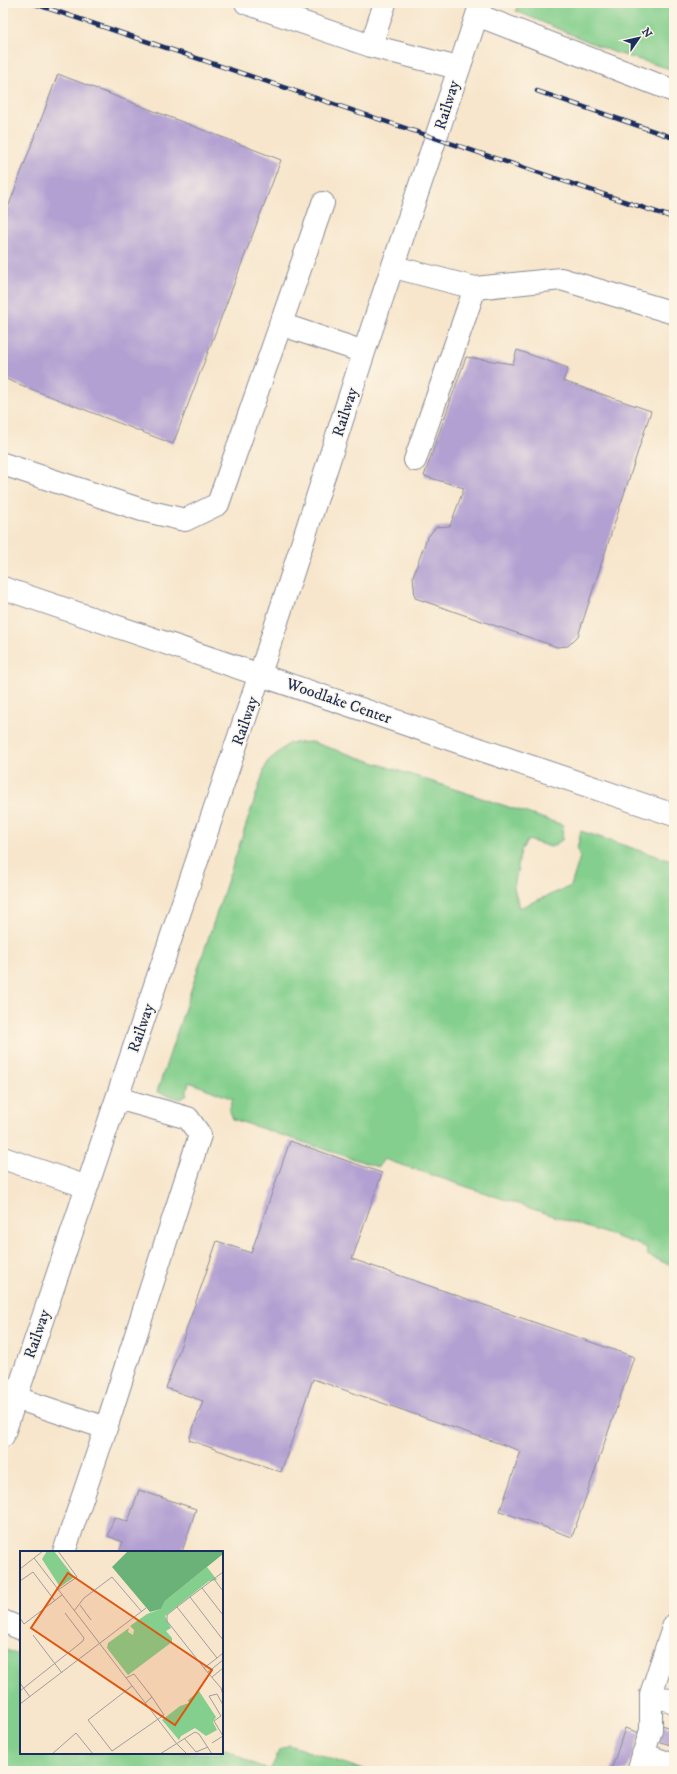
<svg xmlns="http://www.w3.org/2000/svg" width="677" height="1774" font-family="'IM FELL DW Pica',serif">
  <rect width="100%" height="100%" fill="#fcf5e5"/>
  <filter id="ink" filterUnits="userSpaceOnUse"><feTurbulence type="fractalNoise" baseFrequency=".025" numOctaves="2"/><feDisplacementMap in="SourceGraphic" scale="8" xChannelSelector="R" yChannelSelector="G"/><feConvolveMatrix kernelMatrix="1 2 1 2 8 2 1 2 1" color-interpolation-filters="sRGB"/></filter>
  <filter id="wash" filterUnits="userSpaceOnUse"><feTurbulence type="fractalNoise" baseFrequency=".012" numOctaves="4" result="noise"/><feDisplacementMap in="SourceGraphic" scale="16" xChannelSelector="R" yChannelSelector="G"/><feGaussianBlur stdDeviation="0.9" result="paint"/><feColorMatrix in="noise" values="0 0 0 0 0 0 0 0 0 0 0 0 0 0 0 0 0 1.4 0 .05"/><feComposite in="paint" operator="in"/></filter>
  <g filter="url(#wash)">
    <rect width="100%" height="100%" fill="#f7e6cc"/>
    <path fill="#84cf8d" stroke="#507f76" d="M518,3H674V70L613,52L516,11Z
      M312,742L563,825L562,840L551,847L528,840L521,850L514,887L519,908L571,886L580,857L577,849L581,831L674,862V1267L647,1255L646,1247L384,1159L378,1167L233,1119L229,1110L233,1099L189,1082L186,1096L180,1099L157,1092L267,762L289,743Z
      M3,1649L21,1655V1753H222V1748L254,1764L270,1770L281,1749L289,1745L367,1771H3Z"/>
    <g id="blocks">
      <path fill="#b2a0d2" d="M58,74L281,160L173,444L3,378V221Z
        M517,350L568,368L563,381L651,411L578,636L568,646L557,647L415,598L413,576L427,538L436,527L450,526L464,488L424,476L466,357L513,364Z
        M290,1141L382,1173L352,1259L634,1357L572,1537L500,1511L521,1451L313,1379L281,1472L189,1440L203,1401L166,1388L217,1241L251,1253Z
        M139,1490L196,1509L182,1552H119L123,1542L108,1536L114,1517L128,1522Z
        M659,1724L674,1729V1746L654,1740Z
        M625,1728L640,1733L627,1771H611Z"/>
    </g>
  </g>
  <g filter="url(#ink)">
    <use href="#blocks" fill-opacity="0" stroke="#898a95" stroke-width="1"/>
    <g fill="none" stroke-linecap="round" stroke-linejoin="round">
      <defs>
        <path id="minor" d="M246,3L371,46L458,68
          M477,15L674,91
          M371,46L385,3
          M394,267L475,288L561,279L674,313
          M280,324L364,352
          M415,460L475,288
          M3,464L142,510L185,520L218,504L323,203
          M3,588L674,815
          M3,1158L87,1187
          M16,1398L106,1428L200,1135L188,1118L117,1098
          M3,1436L260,674L364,352L481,3
          M64,1552L106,1428
          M3,1621L19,1628L21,1627
          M674,1625L651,1694L674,1702
          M643,1754L674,1765
          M638,1771L651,1730V1694"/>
      </defs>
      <use href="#minor" stroke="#898a95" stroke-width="24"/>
      <use href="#minor" stroke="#fff" stroke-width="22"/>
      <defs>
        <path id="rail" d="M32,3L674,218
          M537,91L674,138"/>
      </defs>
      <use href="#rail" stroke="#1b2f5e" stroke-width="4.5"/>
      <use href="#rail" stroke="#fcf5e5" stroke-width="3" stroke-dasharray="9" stroke-linecap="butt"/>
    </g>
  </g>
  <g text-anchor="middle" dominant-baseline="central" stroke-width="3" stroke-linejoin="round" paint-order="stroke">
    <g font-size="16" fill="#1b2f5e" stroke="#fcf5e5">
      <text transform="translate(447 105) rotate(-73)">Railway</text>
      <text transform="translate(345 412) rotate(-72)">Railway</text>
      <text transform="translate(339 701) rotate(19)">Woodlake Center</text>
      <text transform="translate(245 721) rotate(-71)">Railway</text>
      <text transform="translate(141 1028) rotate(-71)">Railway</text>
      <text transform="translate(37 1334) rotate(-71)">Railway</text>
    </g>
  </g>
  <g transform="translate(20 1551)">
    <rect width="203" height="203" fill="#f7e6cc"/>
    <path d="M27,0H34L54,26L40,36L22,8ZM187,16L197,29L189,30L145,65L151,77L146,80L152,87V91L108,124L87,97L88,92L109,77L108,81L113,84L114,79L110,75L127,63L141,58L145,50ZM179,140L196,166L193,171L197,179L186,185L175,177L161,185L159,189L142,169L160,155L169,152L168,149Z" fill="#84cf8d"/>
    <path d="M108,0H203V3L145,50L141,58L130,61L92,16Z" fill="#6bb278"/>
    <path fill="none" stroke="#9f9da0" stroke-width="1" d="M38,0L57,26L38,39M14,7L156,192L167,203M0,18L23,0M194,28L203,40M0,30L13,21L35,50M182,37L203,64M170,46L203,21M60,54L71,69M157,56L147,64V70L184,117L197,107M54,60L64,47L92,26L122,61M0,67L4,73L42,44M13,84L42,122M203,89L170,46L157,56L197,107L203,102M184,117L201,137L203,144M188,121L203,109M192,126L203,117M106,127L114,123L132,146L125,152M0,132L10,146M112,135L68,169L92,200L144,164L132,146M0,140L63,90L64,87L45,62M0,153L126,57M203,154L197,143L189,145L201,165L194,170L203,185M164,187L176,201L188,196M192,192L203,185M32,203L56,182L73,203M140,203L175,181L179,183L192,203"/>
    <path fill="#de5710" fill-opacity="0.15" stroke="#de5710" stroke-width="2" d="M48,22L192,119L155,174L11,77Z"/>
    <rect width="203" height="203" fill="none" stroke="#1b2f5e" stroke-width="2"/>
  </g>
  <rect width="677" height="1774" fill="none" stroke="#fcf5e5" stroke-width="16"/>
  <g transform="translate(639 38) rotate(56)" stroke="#fcf5e5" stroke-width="3" paint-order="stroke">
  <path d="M0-3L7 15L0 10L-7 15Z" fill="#1b2f5e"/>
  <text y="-6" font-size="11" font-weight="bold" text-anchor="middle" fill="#1b2f5e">N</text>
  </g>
</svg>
